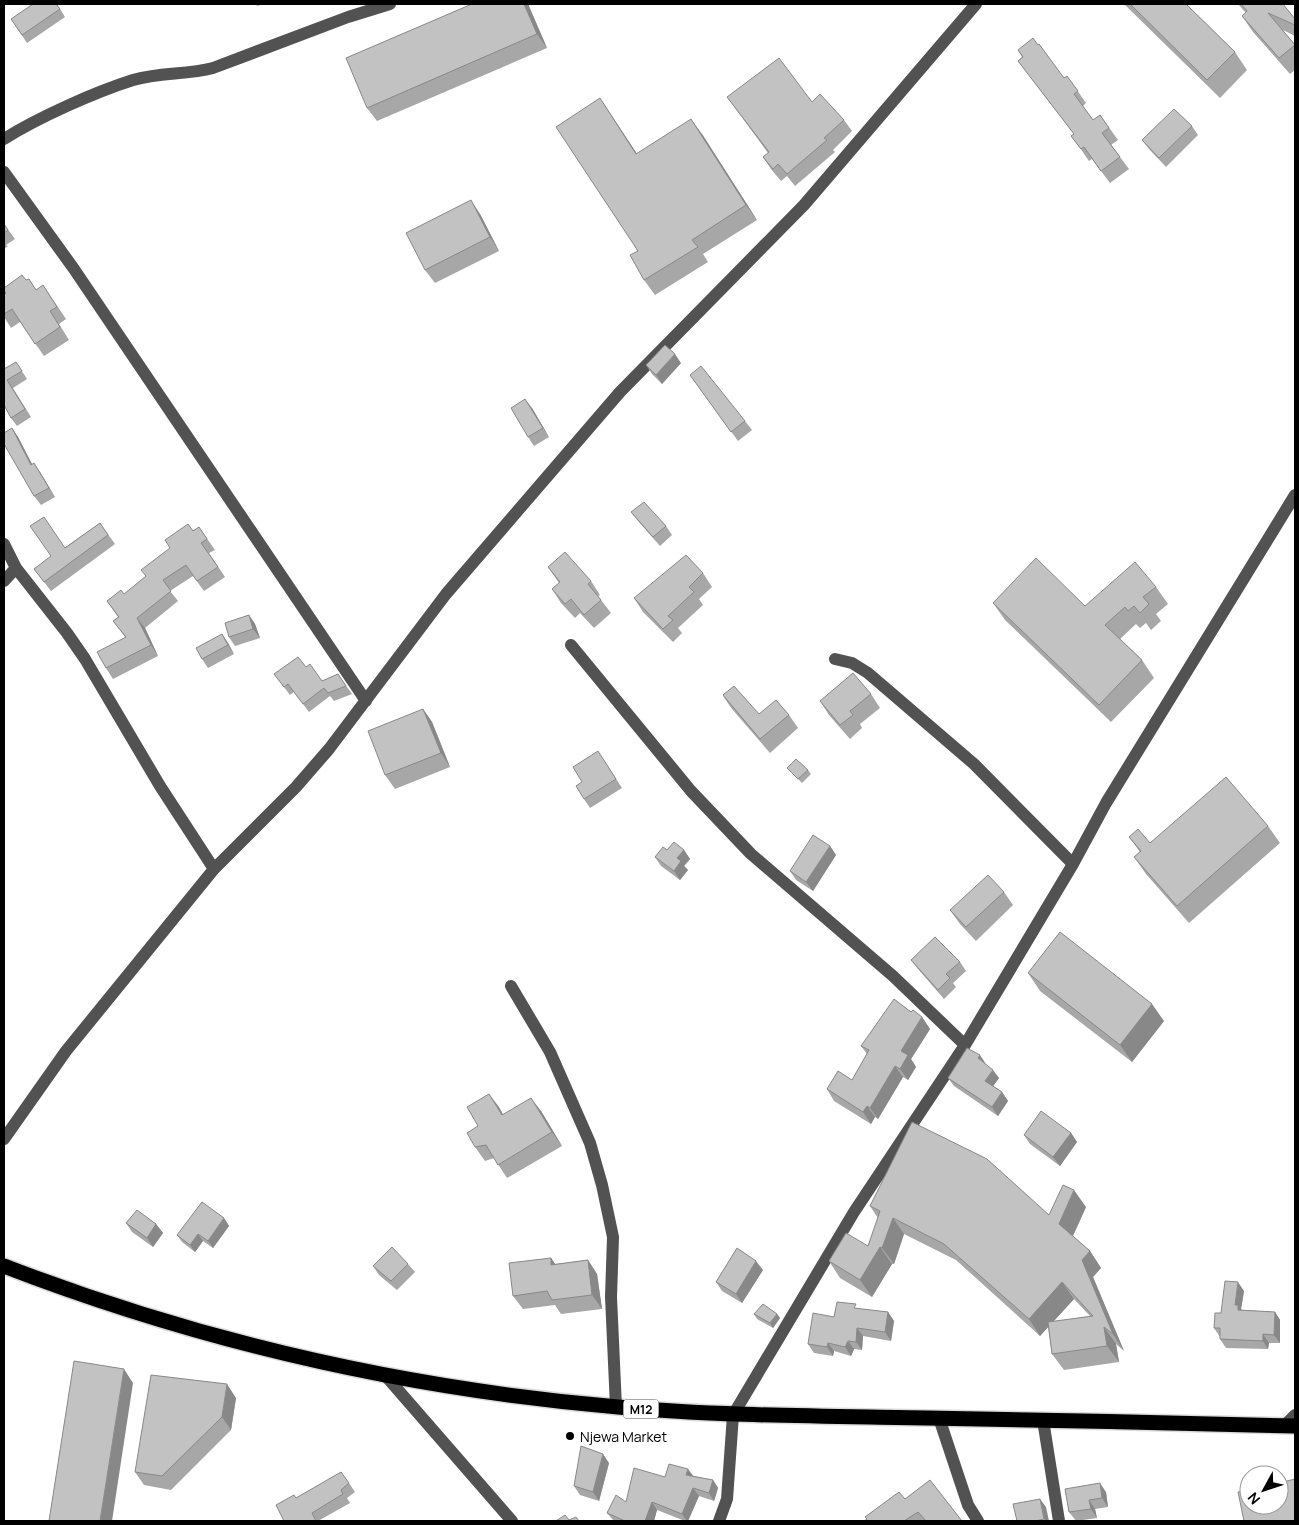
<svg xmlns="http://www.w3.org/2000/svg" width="1299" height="1525" font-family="Manrope,sans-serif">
  <rect width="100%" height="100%" fill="#fff"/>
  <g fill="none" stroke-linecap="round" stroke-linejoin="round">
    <defs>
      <path id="highway" d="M4,1266C201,1342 407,1389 618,1407C720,1416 824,1416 927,1418C1050,1420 1172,1423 1295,1426"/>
    </defs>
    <use href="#highway" stroke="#dbdbdb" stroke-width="18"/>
    <path stroke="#525252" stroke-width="12" d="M4,139C37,118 95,92 133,80C159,72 186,75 213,68L348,17L390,4
      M4,172L74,269L366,701
      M4,544L16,568L67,633L85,659L160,786L214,869
      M4,581L16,568
      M571,645L691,791L751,854L893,976L965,1045
      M835,659L852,663L868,673L974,764L1073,864
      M511,986L550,1052L590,1143L602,1185L613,1237L611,1297L616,1407
      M4,1139L66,1051L214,869L296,787L329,749L446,594L620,392L804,205L976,4
      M385,1375L512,1521
      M939,1418L968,1505L978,1521
      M1043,1420L1059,1521
      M1284,1426L1295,1415
      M719,1521L727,1499L733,1415L854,1212L965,1045L1073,864L1106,803L1295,495"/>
    <use href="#highway" stroke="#000" stroke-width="15"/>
  </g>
  <path fill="#a7a7a7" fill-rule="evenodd" d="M57,4L65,17L27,43L11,19Z
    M256,4H264L257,6Z
    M528,4L547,48L377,121L367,108Z
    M1124,4H1186L1235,52L1247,70L1220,98Z
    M1238,4H1283L1295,19V36L1283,30L1295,45V70L1290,74L1253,32L1242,16L1246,13Z
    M1018,50L1064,78L1067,76L1086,103L1083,106L1093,120L1100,115L1118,140L1111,145L1129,169L1110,183L1092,159L1089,161L1080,148L1071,136L1074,134L1018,61L1022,57Z
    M727,97L812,102L844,120L852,131L833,150L835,152L795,186L787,176L781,181L771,169L763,157L768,153Z
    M600,98L637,154L702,134L757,220L703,254L708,262L655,295L644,280Z
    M1192,126L1198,135L1166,167L1149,149L1142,140Z
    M480,214L499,251L435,283L425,270Z
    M4,224L15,239L6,245L8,246L4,249Z
    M29,279L36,290L43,285L66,319L59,324L69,340L44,356L20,322L11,328L4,317V295Z
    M16,362L27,379L13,388L31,417L17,426L11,418L4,369Z
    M681,363L662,384L652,374L646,365Z
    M690,375L745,421L752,430L738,441Z
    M532,408L549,437L534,446L528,437Z
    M12,428L18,437L32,464L40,472L55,497L41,505L34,496Z
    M631,512L666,526L672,535L660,546L638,521Z
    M100,523L115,544L51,591L34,569Z
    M199,527L215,550L209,553L225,577L204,591L193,576L170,591L178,601L145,628L158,656L113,679L106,668L125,637L113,621L118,617L107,601L124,594L146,577L193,531Z
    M548,567L591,581L600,595L598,596L611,613L594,628L580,613L575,618L561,603L552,589L559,583Z
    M703,573L712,587L699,599L703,605L678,628L682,633L673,642L643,612L634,598Z
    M1156,587L1168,604L1156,614L1161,621L1151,630L1146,623L1140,628L1136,624L1120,639L1142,660L1154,678L1111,722L1005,620L993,603L1085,606Z
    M249,615L255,624L260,638L235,646L229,637Z
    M222,634L228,643L234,654L208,668L202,659Z
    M306,667L322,681L338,674L352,694L334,701L330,696L309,712L294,692L290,695L274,674Z
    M871,694L880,708L860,724L862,728L850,739L829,715L820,701Z
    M723,696L759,714L789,715L798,728L770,753L732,709Z
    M423,709L432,722L450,767L395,789L385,775Z
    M604,760L622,788L590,808L584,799L582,782Z
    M787,768L808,770L811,774L802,783Z
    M1268,826L1280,843L1189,923L1146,874L1134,857L1140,852L1129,837L1150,843Z
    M830,846L836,855L813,891L796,880L790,871Z
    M667,850H684L690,859L684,866L688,870L680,880L661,866L655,857Z
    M1004,892L1013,905L976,941L960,924L950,910Z
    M911,960L960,962L966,971L953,983L956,987L944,999L918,969Z
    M1028,973L1164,1021L1132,1062L1040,991Z
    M911,1012L922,1017L930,1029L911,1059L916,1067L908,1080L903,1077L878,1119L875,1117L871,1124L834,1101L827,1089L852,1080L867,1054L861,1046Z
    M986,1064L999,1078L993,1086L1002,1092L1008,1101L998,1116L954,1086L948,1078Z
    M489,1094L503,1115L541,1111L562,1146L507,1178L494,1158L485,1161L475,1147L478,1126Z
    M1071,1133L1077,1142L1060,1166L1030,1144L1024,1135Z
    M870,1206L1049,1215L1086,1207L1073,1236L1090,1251L1101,1268L1093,1277L1124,1351L1116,1344L1119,1362L1064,1370L1052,1354L1048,1327L1040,1336L956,1260L904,1234L894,1264H892L872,1297L840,1278L829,1261L868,1246L878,1218ZM1074,1299L1090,1316L1053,1322Z
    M224,1218L229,1226L213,1248L203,1241L195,1252L182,1242L177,1235Z
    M126,1223L156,1224L163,1233L153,1247L132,1232Z
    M551,1258L555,1264L588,1260L597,1274L602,1309L561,1314L555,1305L523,1309L513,1296Z
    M408,1264L415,1272L397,1290L379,1275L373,1266Z
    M763,1270L742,1303L722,1291L716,1282Z
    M1244,1291L1241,1309L1242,1310L1275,1312L1280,1320V1343H1269L1268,1349L1226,1348L1220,1339V1337L1214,1328L1221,1313Z
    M859,1309L888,1312L894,1321L891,1341L863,1336L862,1350L854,1349L851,1356L834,1351L833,1356L814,1353L808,1344L834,1317Z
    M754,1314H777L780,1318L773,1328L757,1319Z
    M236,1398L231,1430L171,1490L144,1485L135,1472Z
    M609,1463L599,1501L580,1495L574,1486Z
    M694,1476L713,1480L718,1488L714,1501L699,1496L688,1521H685L657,1510L654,1521H614L607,1513L626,1502L665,1477Z
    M349,1483L355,1492L347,1498L350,1503L318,1521H284L296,1498Z
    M1065,1489L1106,1492L1108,1507L1095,1509L1097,1518L1076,1521L1069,1512Z
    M905,1499L962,1521H864Z"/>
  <path fill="#888" d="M524,4H528L547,48L537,34Z
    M600,98L610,113L647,169L636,154Z
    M691,119L702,134L757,220L746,205Z
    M471,200L480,214L499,251L490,237Z
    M675,354L681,363L662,384L656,375Z
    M525,399L532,408L549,437L543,428Z
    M12,428L18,437L37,474L31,465Z
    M34,463L40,472L55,497L49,488Z
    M249,615L255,624L260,638L253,629Z
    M137,618L145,628L158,656L151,645Z
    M222,634L228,643L234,654L228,645Z
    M423,709L432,722L450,767L441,753Z
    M830,846L836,855L813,891L806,882Z
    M684,850L690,859L684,866L688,870L680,880L674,871L677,858Z
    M1152,1004L1164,1021L1132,1062L1120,1045Z
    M922,1017L930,1029L911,1059L916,1067L908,1080L900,1069L901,1051Z
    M980,1055L986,1064L978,1058Z
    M895,1066L903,1077L878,1119L870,1108Z
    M993,1070L999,1078L991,1089L985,1081Z
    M1002,1092L1008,1101L998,1116L992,1107Z
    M489,1094L499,1107L511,1129L502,1115Z
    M531,1098L541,1111L562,1146L552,1132Z
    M867,1106L875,1117L871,1124L863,1112Z
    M1071,1133L1077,1142L1060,1166L1053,1157Z
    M1074,1190L1086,1207L1071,1240L1059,1224Z
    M224,1218L229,1226L213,1248L208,1241Z
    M893,1218L904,1234L894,1264L882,1248Z
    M156,1224L163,1233L153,1247L147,1238Z
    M198,1234L203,1241L195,1252L190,1245Z
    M880,1247L892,1264L872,1297L860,1280Z
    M1090,1251L1101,1268L1093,1277L1124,1351L1113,1334L1082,1260Z
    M551,1258L560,1271L551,1265Z
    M588,1260L597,1274L602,1309L592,1295Z
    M756,1261L763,1270L742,1303L736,1294Z
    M1062,1282L1074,1299L1040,1336L1029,1319Z
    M1238,1282L1244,1291L1241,1309L1244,1314V1319L1235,1305Z
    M888,1312L894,1321L891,1341L885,1332Z
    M1275,1312L1280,1320V1343L1274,1335Z
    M777,1314L780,1318L773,1328L770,1323Z
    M1104,1327L1116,1344L1119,1362L1107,1346Z
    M857,1328L863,1336L862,1350L856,1342Z
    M1263,1334L1269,1343L1268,1349L1263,1341Z
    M848,1341L854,1349L851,1356L845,1347Z
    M828,1343L834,1351L833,1356L827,1347Z
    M124,1369L133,1383L112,1521H100Z
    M227,1384L236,1398L231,1430L222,1417Z
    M603,1454L609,1463L599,1501L593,1492Z
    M688,1469L694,1477L686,1475Z
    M713,1480L718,1488L714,1501L709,1493Z
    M1100,1483L1106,1492L1108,1507L1102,1498Z
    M693,1488L699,1496L688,1521H687L682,1514Z
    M1040,1499L1046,1507L1049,1521H1045L1044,1519Z
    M1089,1500L1095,1509L1097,1518L1091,1509Z
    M652,1502L657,1510L654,1521H645Z"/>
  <path fill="#c2c2c2" stroke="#888" d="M33,4H56L60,9L22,35L11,19Z
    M472,4H524L537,34L367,108L346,58Z
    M1130,4H1186L1235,52L1207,80Z
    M1241,4H1283L1295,19V25L1268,13L1295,45L1279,58L1242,16L1247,11Z
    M1033,38L1038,45L1039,44L1064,78L1067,76L1078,91L1074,94L1093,120L1100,115L1109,128L1102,133L1120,157L1101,171L1084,147L1081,149L1071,136L1074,134L1018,61L1023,57L1018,50Z
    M779,58L812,102L820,94L844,120L824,138L827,140L787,174L778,164L773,169L763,157L769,152L727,97Z
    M600,98L636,154L691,119L746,205L692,240L698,247L644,280L630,255L638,251L556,127Z
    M1174,109L1192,126L1159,158L1142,140Z
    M471,200L490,237L425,270L406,233Z
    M4,224L8,230L4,233Z
    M22,275L26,280L29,279L36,290L43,285L57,307L50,311L60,327L35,344L12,309L4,314V295L6,293L4,290V288Z
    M665,345L675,354L656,375L646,365Z
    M16,362L22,371L7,380L25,409L11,418L4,405V369Z
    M701,366L745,421L731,432L690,375Z
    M525,399L543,428L528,437L511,408Z
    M12,428L31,465L34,463L49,488L34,496L4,444V433Z
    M644,502L666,526L653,537L631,512Z
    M44,517L65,548L100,523L108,535L44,582L34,569L51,556L30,526Z
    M188,524L193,531L199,527L207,539L201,543L218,567L197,581L186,565L163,580L171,591L137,618L151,645L106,668L97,652L126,637L113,621L119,617L107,601L121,590L124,594L146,576L141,570L170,548L165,540Z
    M565,552L591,581L588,584L601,600L584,615L571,599L565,604L552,589L560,582L548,567Z
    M686,555L703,573L689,587L694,592L668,616L673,620L663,629L634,598Z
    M1036,558L1085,606L1135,562L1156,587L1143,597L1149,604L1140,613L1134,606L1128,611L1125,607L1105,625L1142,660L1099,705L993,603Z
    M249,615L253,629L229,637L225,623Z
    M222,634L228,645L202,659L196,648Z
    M298,657L306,667L310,664L322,681L338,674L346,686L328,693L324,688L303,704L288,684L284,687L274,674Z
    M853,673L871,694L850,711L853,715L840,725L820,701Z
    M734,686L759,714L776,700L789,715L760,739L723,695Z
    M423,709L441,753L385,775L368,731Z
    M598,751L616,779L584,799L576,786L582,782L573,767Z
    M796,759L808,770L798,779L787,768Z
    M1226,777L1268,826L1177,906L1134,857L1141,851L1129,837L1138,829L1150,843Z
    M813,835L830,846L806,882L790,871Z
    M674,842L684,850L677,858L681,861L674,871L655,857L663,847L667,850Z
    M988,875L1004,892L966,927L950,910Z
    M1060,932L1152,1004L1120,1045L1028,973Z
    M935,937L960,962L946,974L950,978L938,990L911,960Z
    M894,999L911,1012L913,1010L922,1017L901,1051L908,1055L900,1069L895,1066L870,1108L867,1106L863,1112L827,1089L838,1071L852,1080L869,1050L861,1046Z
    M967,1048L980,1055L978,1058L993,1070L985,1081L1002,1092L992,1107L948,1078Z
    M489,1094L502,1115L531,1098L552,1132L498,1165L486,1145L475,1147L467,1133L478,1126L467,1107Z
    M1041,1111L1071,1133L1053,1157L1024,1135Z
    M912,1122L987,1159L1049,1215L1063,1185L1074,1190L1059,1224L1090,1251L1082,1260L1113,1334L1104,1327L1107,1346L1052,1354L1048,1322L1093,1316L1062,1282L1029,1319L944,1244L893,1218L882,1248L880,1247L860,1280L829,1261L846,1233L868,1246L880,1211L870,1206Z
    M202,1202L224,1218L208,1241L198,1234L190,1245L177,1235Z
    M137,1210L156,1224L147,1238L126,1223Z
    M392,1247L408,1264L391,1281L373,1266Z
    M737,1248L756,1261L736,1294L716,1282Z
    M551,1258V1265L588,1260L592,1295L552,1300L547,1291L513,1296L509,1263Z
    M1225,1281L1238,1282L1235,1305H1238V1310L1275,1312L1274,1335L1263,1334V1341L1220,1339V1328H1214L1215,1313H1221Z
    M837,1302L856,1304L854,1308L888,1312L885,1332L857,1328L856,1342L848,1341L845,1347L828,1343L827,1347L808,1344L813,1313L834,1317Z
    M763,1304L777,1314L770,1323L754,1314Z
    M74,1361L124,1369L100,1521H49Z
    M151,1375L227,1384L222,1417L162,1476L135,1472Z
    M581,1446L603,1454L593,1492L574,1486Z
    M669,1464L688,1469L686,1475L713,1480L709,1493L693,1488L682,1514L652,1502L645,1521H625L607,1513L616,1495L626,1502L634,1468L665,1477Z
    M341,1472L349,1483L341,1490L343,1494L312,1513L316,1521H284L276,1505L294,1495L296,1498Z
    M1295,1479V1521H1244L1238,1492L1249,1490V1505H1279V1483Z
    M930,1480L962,1521H926L918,1512L904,1521H864L867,1519L865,1517L899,1492L905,1499Z
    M1100,1483L1102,1498L1089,1500L1091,1509L1069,1512L1065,1489Z
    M1040,1499L1044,1519L1035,1521H1017L1013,1504Z
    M565,1515L569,1520L576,1517L579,1521H556Z"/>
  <circle fill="#000" stroke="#fff" stroke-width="2" cx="570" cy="1436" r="5"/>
  <g text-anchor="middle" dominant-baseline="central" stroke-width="4.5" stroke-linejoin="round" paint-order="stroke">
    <rect fill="#fff" stroke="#4c4c4c" stroke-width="1" x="623.5" y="1399.5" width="35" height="19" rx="4"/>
    <g font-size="12" font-weight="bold" fill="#000">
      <text x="641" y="1409">M12</text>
    </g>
    <g font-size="14" fill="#000" stroke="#fff" text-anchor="start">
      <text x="580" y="1436">Njewa Market</text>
    </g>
  </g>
  <rect width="1299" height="1525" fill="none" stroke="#000000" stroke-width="10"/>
  <g transform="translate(1264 1490) rotate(230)"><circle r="24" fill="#ffffff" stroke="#999999"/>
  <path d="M0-4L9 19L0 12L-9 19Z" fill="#000000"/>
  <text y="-8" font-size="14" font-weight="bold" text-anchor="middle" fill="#000000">N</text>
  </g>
</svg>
